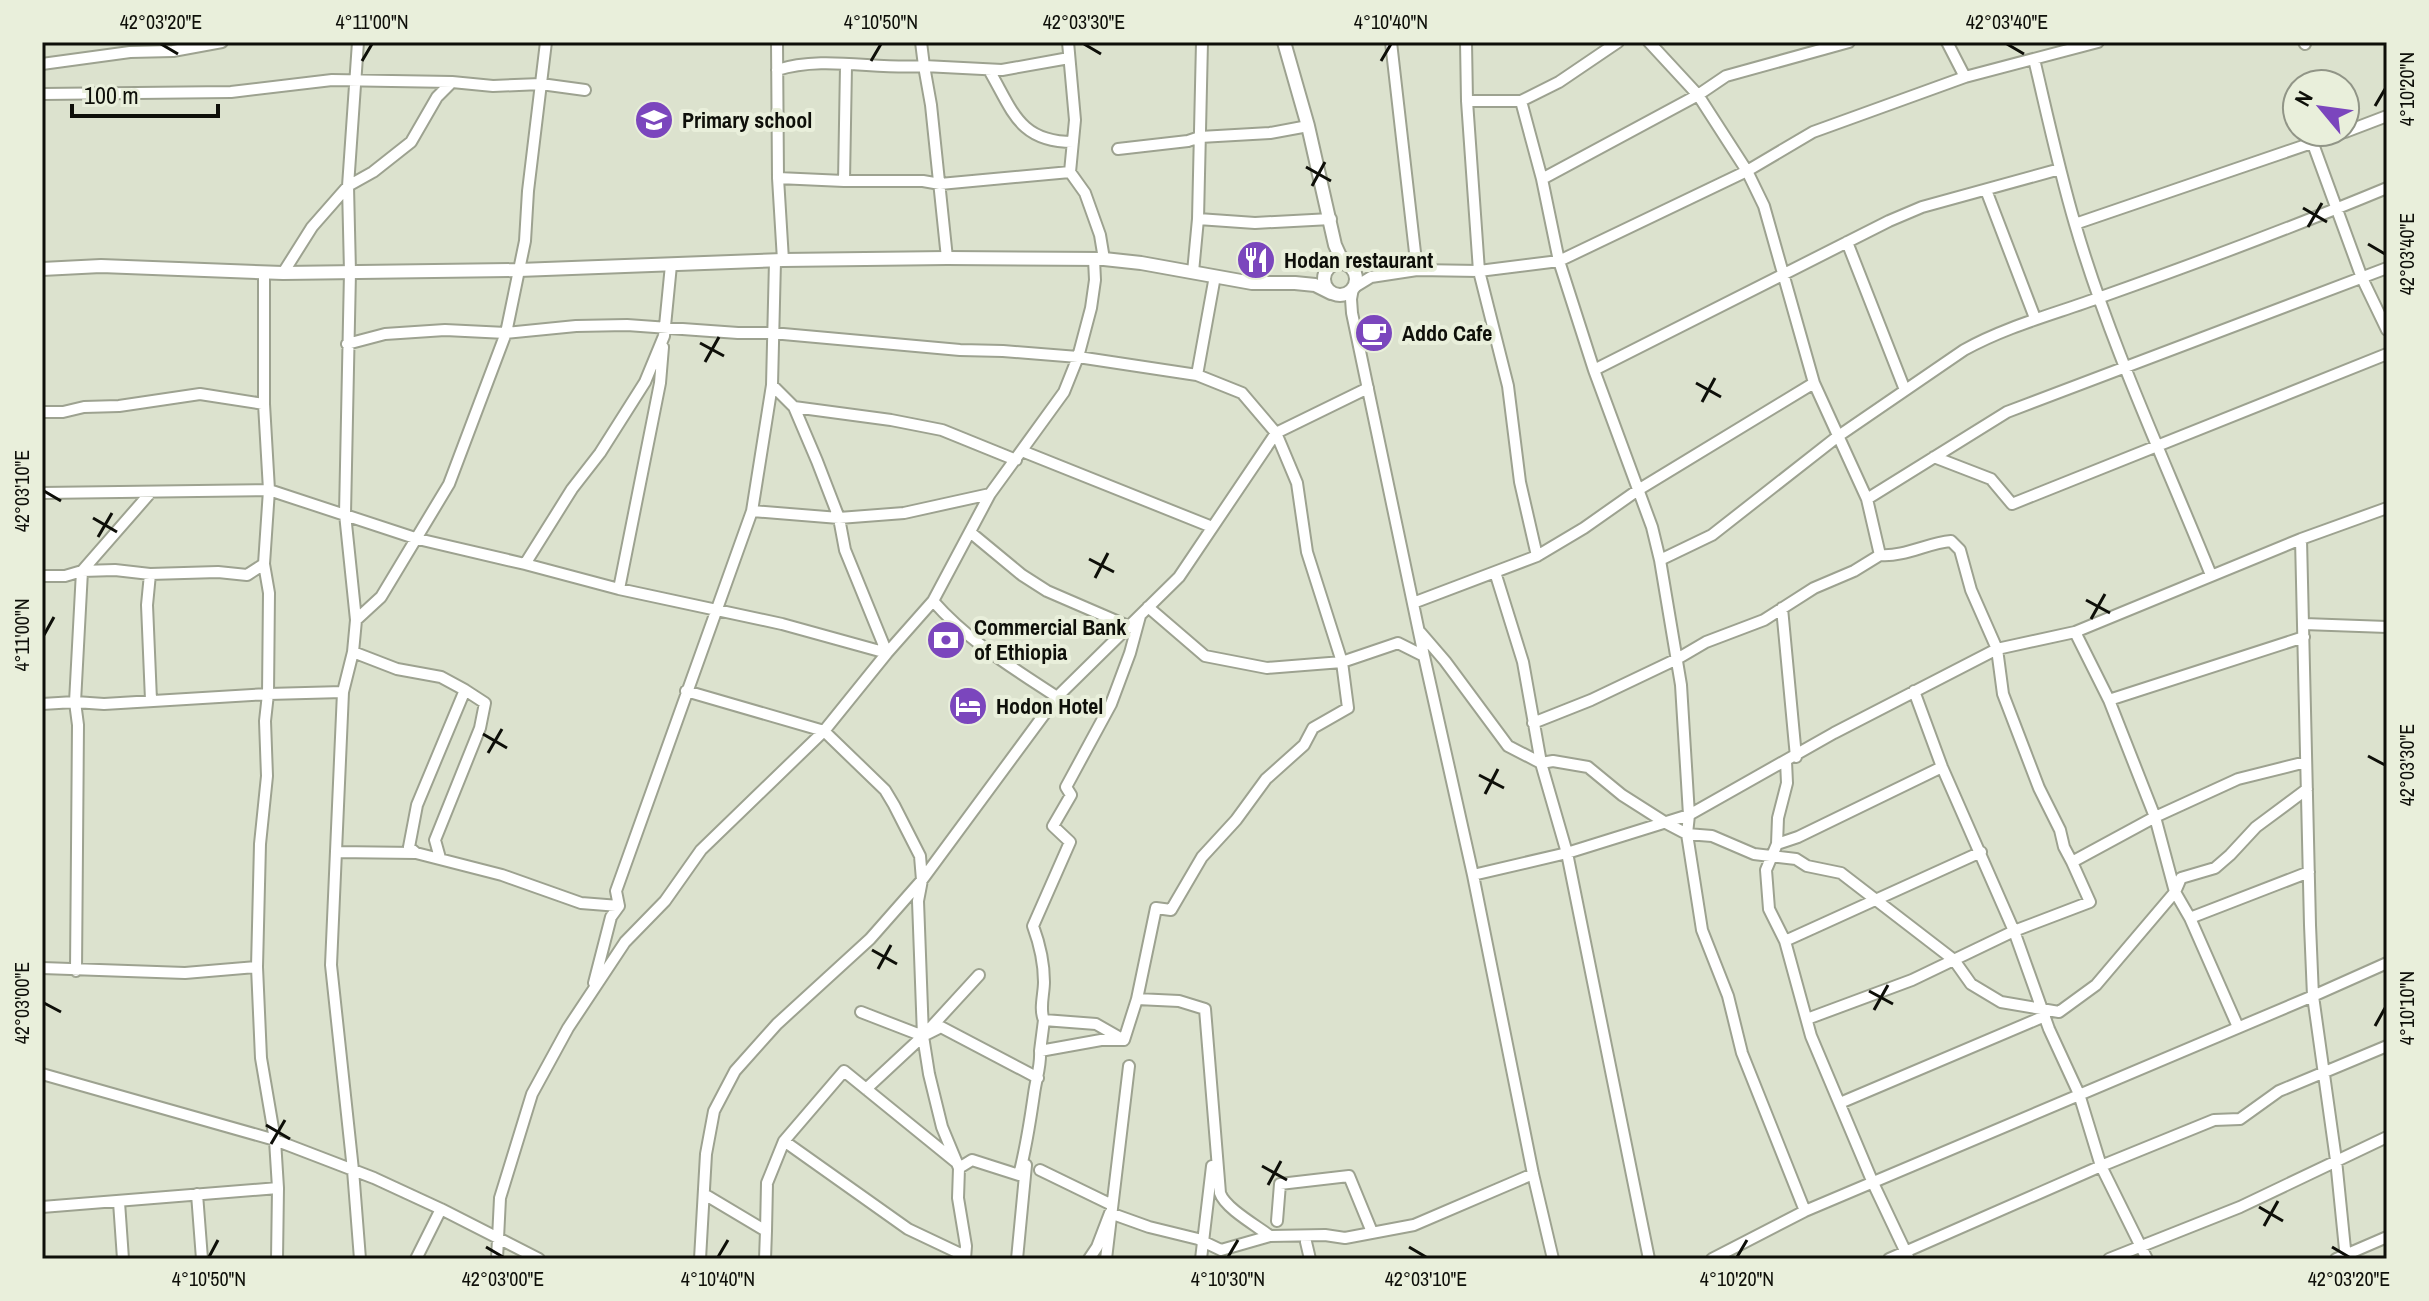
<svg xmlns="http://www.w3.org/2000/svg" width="2429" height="1301" font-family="'Archivo Narrow',sans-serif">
  <rect width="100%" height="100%" fill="#dce2ce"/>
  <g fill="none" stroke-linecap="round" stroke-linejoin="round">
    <defs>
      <path id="minor" d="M358,42L348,186L350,272L345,514L356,620L353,652L343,692L331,965L353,1170L360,1259
        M777,42L778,178L783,260
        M921,42L924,66L1002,70L1069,58
        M1068,42L1075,120L1070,172L1085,193L1100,235L1104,259
        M1391,42L1417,270
        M1466,42L1467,101L1479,271L1508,386L1520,482L1537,556
        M1649,42L1698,95L1747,171L1764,206L1814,383L1867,499L1880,555C1905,557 1927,543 1951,541L1960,550L1971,590L1997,649L2003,694L2039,788L2060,830L2064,847L2072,862
        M1947,42L1965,77
        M2304,42L2305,44
        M2034,59C2047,114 2059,170 2075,224C2110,344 2164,459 2211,575
        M42,64L130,52L173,51L222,42
        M777,70C823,55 876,70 924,66L931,105L947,258
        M989,70C1013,111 1019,142 1073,142
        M42,94L231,92L332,80L452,82L493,86L541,84L585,90
        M1467,101H1521L1559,82L1618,42
        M1521,101L1542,179L1559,261L1594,370L1652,527L1660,560L1681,685L1689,815L1687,834L1702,930L1728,996L1742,1053L1805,1211
        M2345,132L2387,116
        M2313,144L2362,278L2387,330
        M1118,149L1188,141L1200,137L1270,133L1308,126
        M778,178L844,181H923L940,184L1070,172
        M1542,179L1698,95L1726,76L1849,42
        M844,181L846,66
        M1986,190L2035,318
        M1198,219L1202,42
        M2075,224L2344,132
        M1847,242L1905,390
        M264,272V404L269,490L418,539L525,564L619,589L782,624L887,653
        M1193,272L1198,219L1255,223L1331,219
        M283,273L312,227L348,186L373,172L411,142L437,97L452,82
        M347,344L385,334L445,330L506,333L576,326L627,325L738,333H772L960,350L1003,351L1078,357L1197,375L1242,393L1276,433L1297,483L1307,552L1342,662L1267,668L1205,656L1148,607
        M1594,370L1889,221L1922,207L2060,169
        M1197,375L1215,276
        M772,385L794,407L817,461L839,518L845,550L887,653
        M794,407L891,420L942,430L1016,460
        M42,412H63L84,407L119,406L200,394L264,404
        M1022,451L1212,527
        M1934,457L1991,479L2012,504L2387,354
        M42,493L269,490L264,564L269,593L268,694L265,721L267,776L260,844L257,967L261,1058L275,1140L278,1188L277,1259
        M1867,499L2007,412L2387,268
        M752,511L839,518L904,513L990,494
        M970,532L1022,575L1047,591L1128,626
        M2301,539L2310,925L2313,996L2336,1160L2346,1259
        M1660,560L1712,535L1837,437L1964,350C2007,326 2055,314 2101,297C2197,263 2293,227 2387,188
        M525,564L572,489L600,453L645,382L664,336L671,265
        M1495,572L1523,662L1541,763L1553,761L1588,767L1622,795L1666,823L1687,834L1712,836L1754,854L1796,859L1807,866L1841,873L1954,960L1971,984L2001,1002L2059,1012L2096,985L2175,892L2181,878L2215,868L2230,855L2256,827L2307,789
        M150,574L147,605L151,700
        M42,576H65L82,571L151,492
        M619,589L660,383L663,347
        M933,601C968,641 1013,668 1057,697
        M1413,603L1537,556L1584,528L1638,490L1814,383
        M1782,608L1796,757
        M356,620L381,597L449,484L506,333L525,241L528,191L546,42
        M2304,624L2387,627
        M1420,632L1445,661L1508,746L1541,763L1567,853L1649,1259
        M2075,632L2109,700L2155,817L2175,892L2190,918L2238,1027
        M353,652L397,669L441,677L465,690L417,805L409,847L416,853
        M686,691L824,731L885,790L894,805L920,856L922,880L918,901L923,1036L929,1074L942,1127L959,1168L958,1198L966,1246L965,1259
        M1914,691L1942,767L2014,931L2049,1029L2079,1094L2101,1166L2147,1259
        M2109,700L2304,637
        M42,704L75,702L104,704L268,694L343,692
        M1533,723L1591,700L1677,659L1706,642L1764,620L1814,588L1854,571L1880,555
        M1786,761L1787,783L1778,818L1777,844L1766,870L1769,909L1785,941L1811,1036L1873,1183L1909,1259
        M1777,844L1798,837L1942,767
        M336,852L416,853L502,875L581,903L619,906
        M440,858L435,840L480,728L485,703L465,690
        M1473,875L1567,853L1689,815L1834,733L1997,649L2075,632L2301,539L2387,508
        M2190,918L2309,872
        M1785,941L1981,852
        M42,968L185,973L257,967
        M76,971L78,725L75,702L82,571L115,570L150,574L218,572L247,575L264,564
        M594,983L611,917L619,906L616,891L752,511L772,385L775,261
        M1137,999L1124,1040L1096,1024L1044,1020C1039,1009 1044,994 1044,982C1044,962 1040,945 1033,926L1070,842L1053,826L1071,795L1066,787L1111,704L1130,653L1140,616
        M861,1012L923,1036L941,1027L1038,1078
        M1807,1019L1912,980L2014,931L2090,902L2072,862L2155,817L2238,779L2306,762
        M1040,1051L1044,1020
        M42,1074L275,1140L374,1178L441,1209L539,1259
        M866,1089L923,1036L979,975
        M1840,1103L2045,1016
        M784,1141L908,1229L965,1256
        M959,1168L972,1160L1019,1175C1026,1148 1030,1122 1034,1094C1036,1078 1041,1067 1040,1051L1101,1040H1122
        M1040,1170L1112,1205
        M197,1194L202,1259
        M704,1194L766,1231L765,1259
        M119,1202L123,1259
        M42,1207L278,1188
        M1277,1221L1280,1184L1349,1176L1372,1232
        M766,1231L767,1183L784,1141L844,1071L956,1162
        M1270,1236C1257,1226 1225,1208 1220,1193L1205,1009L1179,1001L1137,999L1156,908L1171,910L1202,857L1236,820L1266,779L1304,745L1313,728L1348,708L1342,662L1398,643L1424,656
        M1306,1242L1310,1259
        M416,1259L441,1209
        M497,1259L500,1198L532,1094L568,1028L625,942L665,901L701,850L824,731L887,653L933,601L990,494L1064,392L1078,357L1091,308L1095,280L1094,259
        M700,1259L706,1154L714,1111L735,1071L777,1024L870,939L922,880L1057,697L1179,577L1276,433L1368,388
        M1017,1259L1026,1165
        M1089,1259L1097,1247L1110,1213L1149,1227L1198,1239L1221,1250L1270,1236L1325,1235L1345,1238L1414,1225L1533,1174
        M1106,1259L1129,1066
        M1201,1259L1212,1166
        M1553,1259L1533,1174L1473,875L1424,656L1352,313L1351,299L1353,288L1371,277L1417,270L1479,271L1559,261L1747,171L1813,132L1965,77L2098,42
        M1712,1259L1805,1211L2313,996L2387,963
        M1889,1259L2101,1166L2214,1120L2240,1119L2279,1091L2387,1046
        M2109,1259L2240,1207L2387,1137
        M2336,1259L2387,1237"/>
      <path id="major" d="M1284,42L1308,126L1335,245L1340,256L1351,267
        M1324 279a16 16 0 1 1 32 0a16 16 0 1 1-32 0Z
        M42,269L101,266L283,273L519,270L783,260L947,258L1104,259L1141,263L1252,283H1295L1315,285L1331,293"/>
    </defs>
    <use href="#minor" stroke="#9da290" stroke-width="14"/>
    <use href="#major" stroke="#9da290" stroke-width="16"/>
    <use href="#minor" stroke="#fff" stroke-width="10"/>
    <use href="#major" stroke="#fff" stroke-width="12"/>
  </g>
  <path fill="none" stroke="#0e0f09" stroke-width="3" d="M161,44L178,54M1084,44L1101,54M2007,44L2024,54M362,61L372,44M871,61L881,44M1381,61L1391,44M2375,106L2385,89M1306,167L1331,181M1312,186L1325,162M2303,208L2327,222M2308,227L2322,203M2368,244L2385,254M700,343L724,356M705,362L719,337M1696,383L1721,397M1702,402L1715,378M44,491L61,501M93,518L117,532M98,537L112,513M1089,559L1114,572M1095,578L1108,553M2086,600L2110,613M2091,619L2105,594M44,635L54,617M483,734L507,748M488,753L502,729M2368,756L2385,765M1479,775L1504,788M1485,794L1498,769M872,950L897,964M878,969L891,945M1869,991L1893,1004M44,1003L61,1012M1874,1010L1888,985M2375,1026L2385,1008M266,1125L290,1139M271,1144L285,1120M1262,1166L1287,1180M1268,1185L1281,1161M2259,1207L2283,1221M2264,1226L2278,1201M486,1247L503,1257M1409,1247L1426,1257M2332,1247L2349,1257M209,1257L218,1240M718,1257L728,1240M1228,1257L1238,1240M1737,1257L1747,1240"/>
  <defs>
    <symbol id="school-disc" viewBox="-11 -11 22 22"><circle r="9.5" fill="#7b46bd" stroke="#e9efdb"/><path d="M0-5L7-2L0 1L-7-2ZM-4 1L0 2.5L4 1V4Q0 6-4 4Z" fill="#fff"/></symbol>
    <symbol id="restaurant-disc" viewBox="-11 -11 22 22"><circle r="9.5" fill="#7b46bd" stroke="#e9efdb"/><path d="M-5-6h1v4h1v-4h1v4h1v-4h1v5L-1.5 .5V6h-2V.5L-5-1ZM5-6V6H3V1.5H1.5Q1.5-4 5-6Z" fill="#fff"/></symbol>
    <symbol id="cafe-disc" viewBox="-11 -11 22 22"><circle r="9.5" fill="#7b46bd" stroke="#e9efdb"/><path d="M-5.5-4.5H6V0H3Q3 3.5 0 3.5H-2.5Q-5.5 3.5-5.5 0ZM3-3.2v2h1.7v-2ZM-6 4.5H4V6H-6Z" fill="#fff"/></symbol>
    <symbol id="bank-disc" viewBox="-11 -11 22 22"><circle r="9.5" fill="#7b46bd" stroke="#e9efdb"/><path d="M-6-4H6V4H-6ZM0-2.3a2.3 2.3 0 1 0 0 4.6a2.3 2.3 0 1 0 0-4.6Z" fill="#fff"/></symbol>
    <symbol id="hotel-disc" viewBox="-11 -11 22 22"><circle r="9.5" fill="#7b46bd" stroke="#e9efdb"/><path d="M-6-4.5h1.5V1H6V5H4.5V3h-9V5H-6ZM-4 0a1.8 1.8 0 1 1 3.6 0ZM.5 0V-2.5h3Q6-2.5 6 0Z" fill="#fff"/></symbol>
  </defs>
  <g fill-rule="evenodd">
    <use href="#school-disc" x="632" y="98" width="44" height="44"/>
    <use href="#restaurant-disc" x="1234" y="238" width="44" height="44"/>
    <use href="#cafe-disc" x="1352" y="311" width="44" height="44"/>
    <use href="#bank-disc" x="924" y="618" width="44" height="44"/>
    <use href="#hotel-disc" x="946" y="684" width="44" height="44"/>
  </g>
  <g text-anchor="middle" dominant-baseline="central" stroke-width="8" stroke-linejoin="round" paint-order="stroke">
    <g font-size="22" font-weight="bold" fill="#0e0f09" stroke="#e9efdb" text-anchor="start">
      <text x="682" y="120">Primary school</text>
      <text x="1284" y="260">Hodan restaurant</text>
      <text x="1402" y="333">Addo Cafe</text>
      <text x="974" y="627">Commercial Bank<tspan x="974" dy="25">of Ethiopia</tspan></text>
      <text x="996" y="706">Hodon Hotel</text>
    </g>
  </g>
  <rect width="2429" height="1301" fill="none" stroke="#e9efdb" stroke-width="88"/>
  <g transform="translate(2321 108) rotate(299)"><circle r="38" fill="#e9efdb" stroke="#919587" stroke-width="2"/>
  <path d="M0-6L14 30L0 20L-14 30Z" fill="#7b46bd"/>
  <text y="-12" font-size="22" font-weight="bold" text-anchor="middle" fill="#0e0f09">N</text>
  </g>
  <path d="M72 104v12h146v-12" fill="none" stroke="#0e0f09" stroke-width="4"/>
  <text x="84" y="104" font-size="24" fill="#0e0f09" stroke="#e9efdb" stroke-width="6" paint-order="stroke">100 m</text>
  <rect x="44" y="44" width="2341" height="1213" fill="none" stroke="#0e0f09" stroke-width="3"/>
  <g font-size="20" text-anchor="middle" fill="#0e0f09">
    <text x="161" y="29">42°03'20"E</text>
    <text x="372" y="29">4°11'00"N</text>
    <text x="881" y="29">4°10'50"N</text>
    <text x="1084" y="29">42°03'30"E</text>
    <text x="1391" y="29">4°10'40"N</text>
    <text x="2007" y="29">42°03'40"E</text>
    <text transform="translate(2407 89) rotate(-90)" y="7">4°10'20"N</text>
    <text transform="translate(2407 254) rotate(-90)" y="7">42°03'40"E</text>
    <text transform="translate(22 491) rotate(-90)" y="7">42°03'10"E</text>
    <text transform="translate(22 635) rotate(-90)" y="7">4°11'00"N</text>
    <text transform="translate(2407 765) rotate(-90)" y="7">42°03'30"E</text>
    <text transform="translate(22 1003) rotate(-90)" y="7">42°03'00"E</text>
    <text transform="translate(2407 1008) rotate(-90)" y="7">4°10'10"N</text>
    <text x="209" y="1286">4°10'50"N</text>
    <text x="503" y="1286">42°03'00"E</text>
    <text x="718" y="1286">4°10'40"N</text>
    <text x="1228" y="1286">4°10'30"N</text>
    <text x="1426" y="1286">42°03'10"E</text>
    <text x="1737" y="1286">4°10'20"N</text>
    <text x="2349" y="1286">42°03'20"E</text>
  </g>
</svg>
